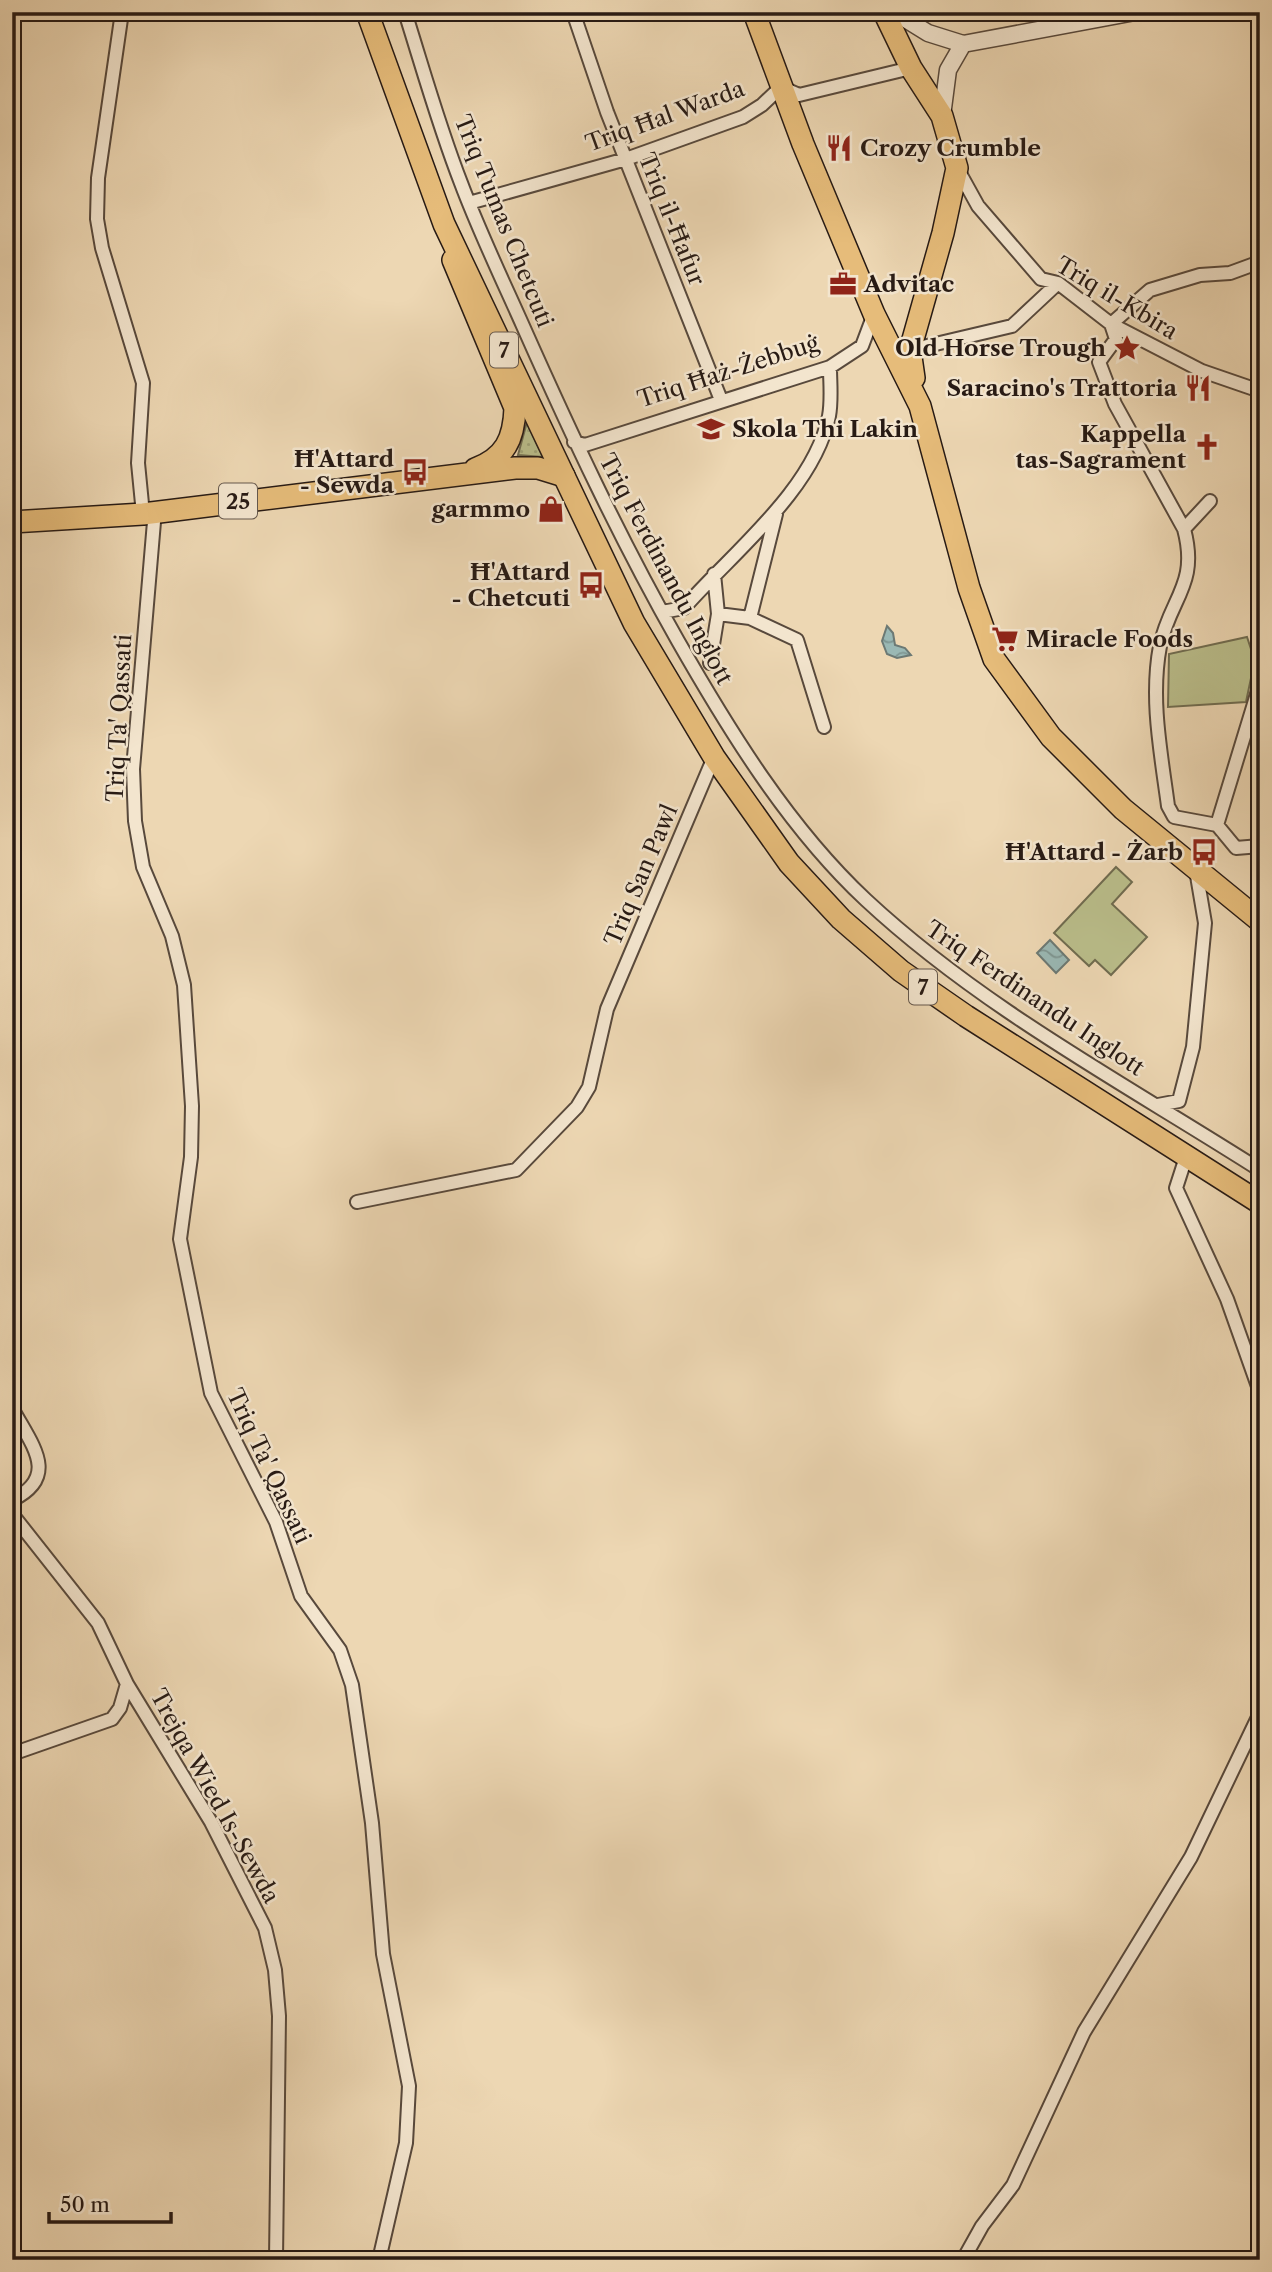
<svg xmlns="http://www.w3.org/2000/svg" width="1272" height="2272" font-family="'Libre Caslon Text',serif">
  <defs>
    <pattern id="grass-dots" width="8" height="8" patternUnits="userSpaceOnUse" patternTransform="scale(1.75)"><rect width="8" height="8" fill="#babe8b"/><path d="M2 2h.1M6 6h.1" fill="none" stroke="#a0a377" stroke-width="1.8" stroke-linecap="round"/></pattern>
    <pattern id="water-waves" width="16" height="10" patternUnits="userSpaceOnUse" patternTransform="scale(1.75)"><rect width="16" height="10" fill="#9ab8b4"/><path d="M0 5q4-4 8 0t8 0" fill="none" stroke="#7e9591"/></pattern>
  </defs>
  <rect width="100%" height="100%" fill="#edd7b3"/>
  <filter id="stains"><feTurbulence type="fractalNoise" baseFrequency=".00286" numOctaves="4"/><feColorMatrix values="0 0 0 0 .2 0 0 0 0 .09 0 0 0 0 .02 0 0 0 .5 -.17"/></filter>
  <radialGradient id="worn" r=".72"><stop offset=".6" stop-color="#630" stop-opacity="0"/><stop offset="1" stop-color="#630" stop-opacity=".3"/></radialGradient>
  <path fill="url(#grass-dots)" stroke="#706c50" stroke-width="2" d="M527,422L543,457L518,455Z"/>
  <path fill="#babe8b" stroke="#706c50" stroke-width="2" d="M1247,637L1254,658L1260,657V676L1251,678L1246,702L1168,707L1169,654Z
    M1116,867L1132,882L1112,904L1147,937L1111,975L1095,960L1089,966L1054,933Z"/>
  <path fill="url(#water-waves)" stroke="#6c7974" stroke-width="2" d="M887,626L893,633L895,645L905,648L911,655L897,658L887,654L882,641Z
    M1050,940L1069,960L1056,973L1037,953Z"/>
  <g fill="none" stroke-linecap="round" stroke-linejoin="round">
    <defs>
      <path id="minor" d="M122,12L98,178L97,219L102,248L143,383L138,463L143,514
        M405,12C423,69 439,127 461,183C479,231 502,279 523,326C571,434 620,539 678,641C730,732 789,828 866,900C982,1008 1127,1085 1260,1170
        M573,12L607,112L721,400
        M957,168L978,206L1041,279L1058,283L1111,324L1202,371L1260,391
        M469,203L626,159L743,117L762,105L781,87L799,95L911,68
        M1111,324L1116,339L1099,362L1115,404L1184,529C1199,585 1170,598 1160,646C1150,699 1161,753 1168,806L1174,817L1217,825L1236,848L1260,846
        M1111,324L1150,290L1200,275L1230,273L1260,262
        M910,350L1012,326L1058,283
        M574,442L585,445L830,367L862,346L874,314
        M155,510L133,769L135,821L143,867L172,936L184,985L192,1106L191,1157L180,1239L211,1393L276,1522L301,1596L340,1650L352,1685L372,1823L383,1954L409,2086L406,2143L379,2260
        M776,514L750,618L797,640L824,727
        M1184,529L1210,501
        M662,612L684,608C731,554 814,490 829,416C832,400 830,383 830,367
        M718,614L750,618
        M710,663L718,614L714,574
        M1217,825L1260,684
        M1158,1105L1179,1101L1193,1047L1205,923L1196,870
        M1186,1157L1176,1188L1227,1299L1260,1392
        M357,1202L516,1170L577,1107L589,1087L607,1009L714,757
        M12,1408C31,1444 61,1476 12,1500
        M12,1514L98,1623L127,1684L211,1822L265,1928L275,1970L279,2016L276,2260
        M12,1754L112,1719L120,1708L127,1684
        M963,2260L982,2226L1013,2185L1084,2032L1191,1857L1260,1713"/>
      <path id="tertiary" d="M894,12L928,33L963,44L1135,12
        M942,116L948,70L963,44"/>
      <path id="primary" d="M453,260L515,408C514,439 505,458 475,469
        M12,522L143,514L515,468H538L564,476"/>
      <path id="trunk" d="M367,12L444,224L634,623L714,757L789,863L841,919L901,971L966,1016L1260,1203
        M754,12L803,144L874,314L920,406L969,588L994,659L1051,737L1123,809L1260,921
        M884,12L911,68L942,116L957,168L943,233L910,350L914,378"/>
    </defs>
    <use href="#minor" stroke="#58493c" stroke-width="16"/>
    <use href="#tertiary" stroke="#58493c" stroke-width="19"/>
    <use href="#primary" stroke="#271a14" stroke-width="24"/>
    <use href="#trunk" stroke="#271a14" stroke-width="24"/>
    <use href="#minor" stroke="#f3e5ce" stroke-width="12"/>
    <use href="#tertiary" stroke="#f3e5ce" stroke-width="16"/>
    <use href="#primary" stroke="#e6bc7a" stroke-width="21"/>
    <use href="#trunk" stroke="#e6bc7a" stroke-width="21"/>
  </g>
  <defs>
    <symbol id="restaurant-bare" viewBox="-9 -9 18 18"><path d="M-5-6h1v4h1v-4h1v4h1v-4h1v5L-1.5 .5V6h-2V.5L-5-1ZM5-6V6H3V1.5H1.5Q1.5-4 5-6Z" fill="#8f2418" stroke="#f3e5ce" stroke-width="2.5" paint-order="stroke"/></symbol>
    <symbol id="office-bare" viewBox="-9 -9 18 18"><path d="M-6-3h4V-5.5h4V-3h4V5H-6ZM-1-4.5V-3h2v-1.5ZM-6 0V1H6V0Z" fill="#8f2418" stroke="#f3e5ce" stroke-width="2.5" paint-order="stroke"/></symbol>
    <symbol id="sight-bare" viewBox="-9 -9 18 18"><path d="M0-6L1.8-2.2L6-1.7L2.9 1.2L3.7 5.4L0 3.3L-3.7 5.4L-2.9 1.2L-6-1.7L-1.8-2.2Z" fill="#8f2418" stroke="#f3e5ce" stroke-width="2.5" paint-order="stroke"/></symbol>
    <symbol id="school-bare" viewBox="-9 -9 18 18"><path d="M0-5L7-2L0 1L-7-2ZM-4 1L0 2.5L4 1V4Q0 6-4 4Z" fill="#8f2418" stroke="#f3e5ce" stroke-width="2.5" paint-order="stroke"/></symbol>
    <symbol id="church-bare" viewBox="-9 -9 18 18"><path d="M-1.2-6h2.4v3.5h3.3v2.4h-3.3V6h-2.4V-.1h-3.3v-2.4h3.3Z" fill="#8f2418" stroke="#f3e5ce" stroke-width="2.5" paint-order="stroke"/></symbol>
    <symbol id="bus-bare" viewBox="-9 -9 18 18"><path d="M-5-6H5V4H4V6H2V4H-2V6H-4V4H-5ZM-3.5-4V0h7V-4ZM-3.5 1.2v1.5H-2V1.2ZM2 1.2v1.5H3.5V1.2Z" fill="#8f2418" stroke="#f3e5ce" stroke-width="2.5" paint-order="stroke"/></symbol>
    <symbol id="shop-bare" viewBox="-9 -9 18 18"><path d="M-5-2.5h2.3a2.7 3.5 0 0 1 5.4 0H5L5.5 6h-11ZM-1.5-2.5h3a1.5 2.3 0 0 0-3 0Z" fill="#8f2418" stroke="#f3e5ce" stroke-width="2.5" paint-order="stroke"/></symbol>
    <symbol id="supermarket-bare" viewBox="-9 -9 18 18"><path d="M-6-5.5h2.5l.6 2H6L4.5 2H-2.5L-4.4-4H-6ZM-1.5 3.2a1.3 1.3 0 1 0 .1 0ZM3 3.2a1.3 1.3 0 1 0 .1 0Z" fill="#8f2418" stroke="#f3e5ce" stroke-width="2.5" paint-order="stroke"/></symbol>
  </defs>
  <g fill-rule="evenodd">
    <use href="#restaurant-bare" x="820" y="129" width="38" height="38"/>
    <use href="#office-bare" x="824" y="265" width="38" height="38"/>
    <use href="#sight-bare" x="1108" y="329" width="38" height="38"/>
    <use href="#restaurant-bare" x="1179" y="369" width="38" height="38"/>
    <use href="#school-bare" x="692" y="410" width="38" height="38"/>
    <use href="#church-bare" x="1188" y="428" width="38" height="38"/>
    <use href="#bus-bare" x="396" y="453" width="38" height="38"/>
    <use href="#shop-bare" x="532" y="490" width="38" height="38"/>
    <use href="#bus-bare" x="572" y="566" width="38" height="38"/>
    <use href="#supermarket-bare" x="986" y="620" width="38" height="38"/>
    <use href="#bus-bare" x="1185" y="833" width="38" height="38"/>
  </g>
  <g text-anchor="middle" dominant-baseline="central" stroke-width="5" stroke-linejoin="round" paint-order="stroke">
    <g fill="#f3e5ce" stroke="#64574c" stroke-width="2">
      <rect x="490" y="332.5" width="28" height="35" rx="5"/>
      <rect x="219" y="483.5" width="38" height="35" rx="5"/>
      <rect x="909" y="969.5" width="28" height="35" rx="5"/>
    </g>
    <g font-size="21" font-weight="bold" fill="#271a14">
      <text x="504" y="350">7</text>
      <text x="238" y="501">25</text>
      <text x="923" y="987">7</text>
    </g>
    <g font-size="23" fill="#271a14" stroke="#f3e5ce">
      <text transform="translate(665 116) rotate(-20)">Triq Ħal Warda</text>
      <text transform="translate(672 219) rotate(68)">Triq il-Ħafur</text>
      <text transform="translate(504 221) rotate(68)">Triq Tumas Chetcuti</text>
      <text transform="translate(1117 298) rotate(31)">Triq il-Kbira</text>
      <text transform="translate(728 371) rotate(-18)">Triq Ħaż-Żebbuġ</text>
      <text transform="translate(666 569) rotate(62)">Triq Ferdinandu Inglott</text>
      <text transform="translate(119 718) rotate(-87)">Triq Ta' Qassati</text>
      <text transform="translate(641 875) rotate(-67)">Triq San Pawl</text>
      <text transform="translate(1035 998) rotate(34)">Triq Ferdinandu Inglott</text>
      <text transform="translate(269 1466) rotate(65)">Triq Ta' Qassati</text>
      <text transform="translate(215 1796) rotate(61)">Trejqa Wied Is-Sewda</text>
    </g>
    <g font-size="23" font-weight="bold" fill="#271a14" stroke="#f3e5ce" text-anchor="end">
      <text x="860" y="148" text-anchor="start">Crozy Crumble</text>
      <text x="864" y="284" text-anchor="start">Advitac</text>
      <text x="1106" y="348">Old Horse Trough</text>
      <text x="1177" y="388">Saracino's Trattoria</text>
      <text x="732" y="429" text-anchor="start">Skola Thi Lakin</text>
      <text x="1186" y="434">Kappella<tspan x="1186" dy="26">tas-Sagrament</tspan></text>
      <text x="394" y="459">Ħ'Attard<tspan x="394" dy="26">- Sewda</tspan></text>
      <text x="530" y="509">garmmo</text>
      <text x="570" y="572">Ħ'Attard<tspan x="570" dy="26">- Chetcuti</tspan></text>
      <text x="1026" y="639" text-anchor="start">Miracle Foods</text>
      <text x="1183" y="852">Ħ'Attard - Żarb</text>
    </g>
  </g>
  <rect width="1272" height="2272" fill="none" stroke="#edd7b3" stroke-width="42"/>
  <rect x="14" y="14" width="1244" height="2244" fill="none" stroke="#271a14" stroke-width="3.5"/>
  <rect x="21" y="21" width="1230" height="2230" fill="none" stroke="#271a14" stroke-width="2"/>
  <path d="M49 2212v10h122v-10" fill="none" stroke="#271a14" stroke-width="3.5"/>
  <text x="60" y="2212" font-size="21" fill="#271a14" stroke="#f3e5ce" stroke-width="5" paint-order="stroke">50 m</text>
  <rect width="100%" height="100%" filter="url(#stains)"/>
  <rect width="100%" height="100%" fill="url(#worn)"/>
</svg>
